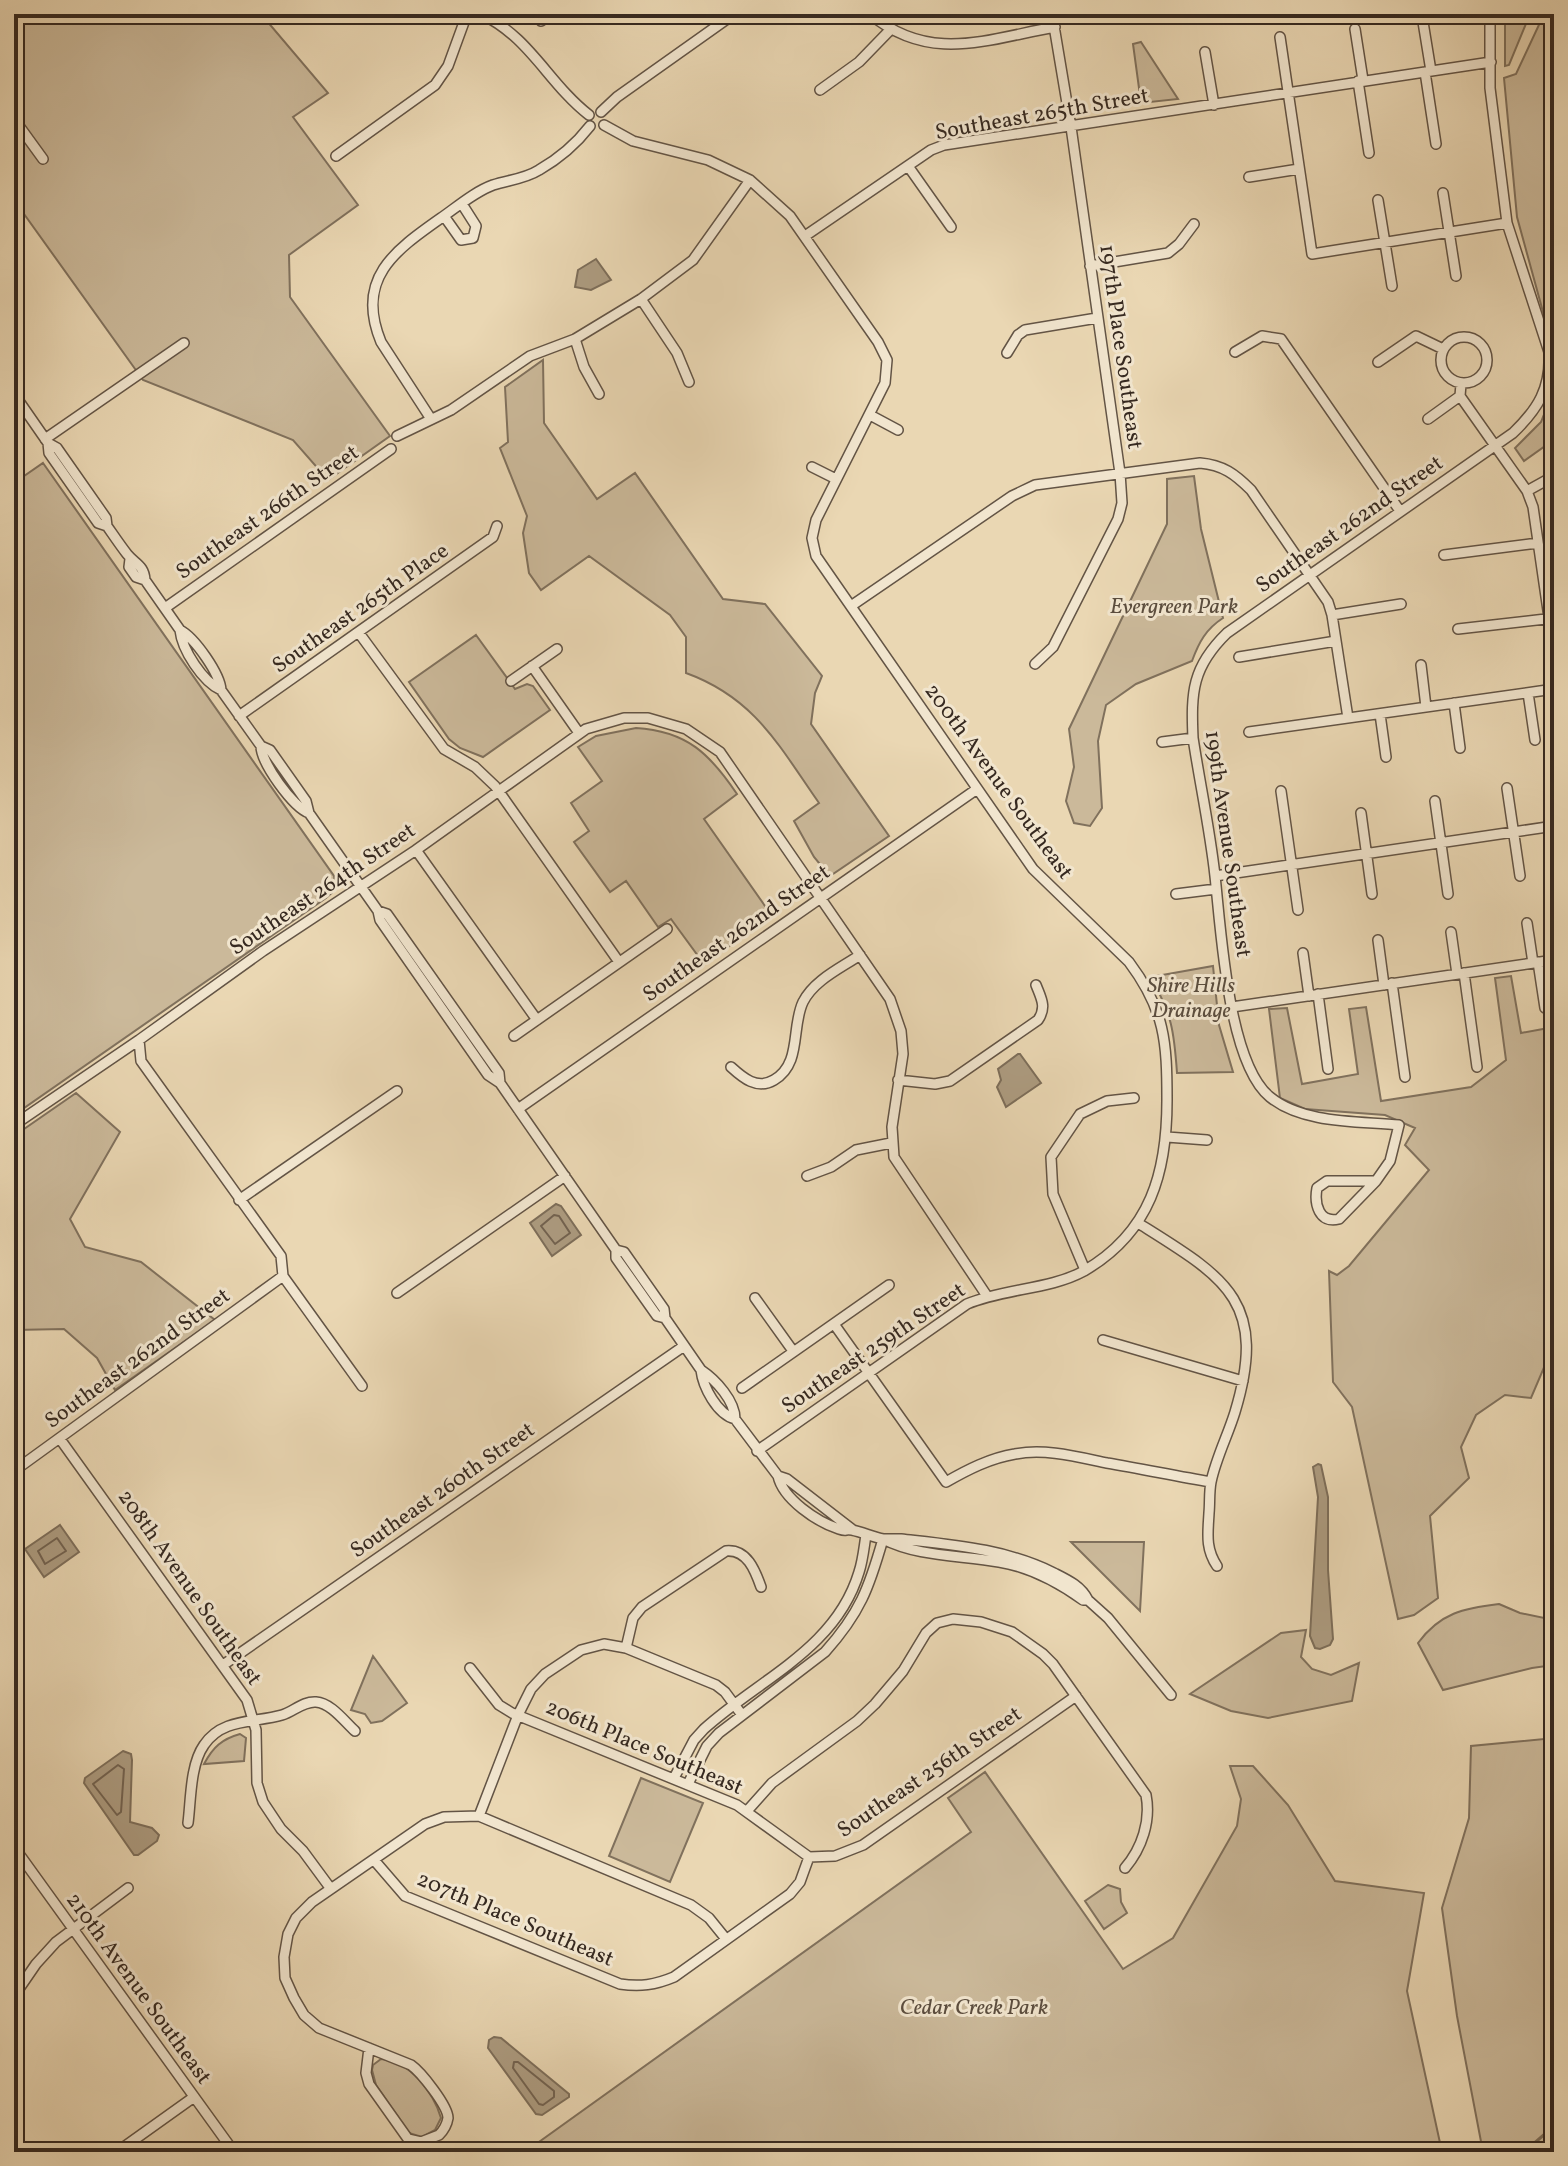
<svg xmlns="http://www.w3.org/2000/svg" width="1568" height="2166" font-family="Vollkorn,serif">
  <rect width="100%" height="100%" fill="#ead7b3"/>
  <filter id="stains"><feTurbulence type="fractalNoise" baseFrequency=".0025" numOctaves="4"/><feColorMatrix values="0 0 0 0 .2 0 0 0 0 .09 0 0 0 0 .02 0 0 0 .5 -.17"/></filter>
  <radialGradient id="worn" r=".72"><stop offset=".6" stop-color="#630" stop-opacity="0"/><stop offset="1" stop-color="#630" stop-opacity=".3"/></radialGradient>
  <path fill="#cbb99a" stroke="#80715d" stroke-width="2" d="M14,14H261L328,93L293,117L358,205L289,255L290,297L390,436L328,480L293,440L143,380L14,200Z
    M1505,14H1530L1509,65L1505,66Z
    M1544,14H1547L1545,66L1554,153V352L1517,217L1504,78L1516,74Z
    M1141,42L1178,99L1141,103L1133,44Z
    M543,360L544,423L597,499L635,473L723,599L765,604L822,676L815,693L811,724L889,836L833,874H828L814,857L794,821L819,803C779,746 755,698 686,673V637L670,615L589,556L541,590L529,573L523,533L527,516L500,448L508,442L505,387Z
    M1554,389V443L1548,444L1524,461L1515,448L1541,422Z
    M43,463L334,876L336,889L326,898L14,1115V483Z
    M1194,476L1201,529L1223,618C1206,629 1199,642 1192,661L1136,684L1106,705L1098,741L1102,808L1090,826L1074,823L1066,801L1074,767L1069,729L1167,524V479Z
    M476,635L515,689L527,684L533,686L550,710L483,757L460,748L449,739L409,682Z
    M636,728C687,731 710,754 737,794L704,819L772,916L704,964L671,919L658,927L626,881L610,892L574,842L589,831L571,803L602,781L578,747L596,736Z
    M1213,966L1219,1025L1233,1072L1177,1073C1174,1030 1172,1016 1151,977Z
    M1511,976L1521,1033L1554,1027V1344L1531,1398L1505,1395L1476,1415L1461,1447L1469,1478L1430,1516L1438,1598L1414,1615L1398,1619L1352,1407L1333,1382L1329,1271L1337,1275L1349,1266L1429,1170L1405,1145L1415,1128L1385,1115L1305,1109L1280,1098L1269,1009L1287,1008L1302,1084L1358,1074L1349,1009L1366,1007L1381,1101L1471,1087L1506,1060L1495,978Z
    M76,1093L120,1132L70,1219L85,1247L141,1262L215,1320L115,1390L97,1358L64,1329L14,1330V1194L20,1176L14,1163V1136Z
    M1071,1542H1144L1140,1611Z
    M1499,1604L1520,1613L1554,1620V1665L1532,1668L1443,1690L1418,1643C1440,1613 1464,1608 1499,1604Z
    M1306,1630L1301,1657L1312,1669L1331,1675L1359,1663L1352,1701L1268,1718L1231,1711L1190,1694L1281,1633Z
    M373,1656L407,1703L382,1721L371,1723L365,1714L351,1710Z
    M240,1734L246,1738L244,1761L204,1764C213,1747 222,1739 240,1734Z
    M1554,1738V2152H1483L1457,2016L1442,1908L1469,1818L1471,1746Z
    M1230,1766H1253L1288,1805L1335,1881L1424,1893L1407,1991L1442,2152H525L971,1832L948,1798L985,1772L1123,1969L1173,1938L1237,1826L1241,1799Z
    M641,1778L703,1803L670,1882L609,1856Z
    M1108,1885L1120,1889L1121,1902L1127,1913L1104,1929L1085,1901Z
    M381,2059C409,2060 434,2093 441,2118L435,2130L422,2137L409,2133L376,2085L372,2070L373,2065Z"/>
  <path fill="#ad9c81" stroke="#7d6e5a" stroke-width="2" d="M596,259L611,280L591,290L575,287L578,270Z
    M1018,1054H1020L1041,1083L1006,1107L997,1087L1001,1080L998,1069Z
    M556,1204L561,1206L581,1235L552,1256L530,1223Z
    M1318,1464L1321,1465L1328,1497V1570L1333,1639L1330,1645L1320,1649L1315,1648L1310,1636L1318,1497L1313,1467Z
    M60,1525L79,1552L44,1577L25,1549Z
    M123,1751L131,1754L132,1760L130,1822L152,1828L159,1835L157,1841L138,1855H134L84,1783L85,1778Z
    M494,2037L501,2038L569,2094V2097L542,2115L536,2114L488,2048L489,2040Z"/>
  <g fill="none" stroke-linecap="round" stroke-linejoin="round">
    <path stroke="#726250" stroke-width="2" d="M554,1215L559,1216L570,1233L555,1244L541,1226Z
      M57,1538L66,1551L45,1564L38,1551Z
      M118,1765L124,1769L121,1812L117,1815L93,1784Z
      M514,2062H518L554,2091V2097L543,2105L539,2104L513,2068Z"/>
    <path stroke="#7d6e5a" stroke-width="3" d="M1524,2152L1554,2126"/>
    <defs>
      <path id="minor" d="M481,14C530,37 548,83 589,115
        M870,14C930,64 987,39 1055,27
        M541,21L551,14
        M1423,22L1431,71
        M1355,29L1363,80
        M1280,37L1312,254L1507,223
        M1205,52L1214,105
        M1425,72L1436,144
        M1358,81L1369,153
        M820,90L859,62L891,29
        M601,112L617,97L734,14
        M14,119L43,159
        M604,125L633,141L708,160L750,180L790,216L878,342L887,360L885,383L816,520L812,538L816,556L1033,869L1129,962C1165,1010 1167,1042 1167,1100C1167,1172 1151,1232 1084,1271C1049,1290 1005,1288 967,1304L757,1451
        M336,156L435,85L448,66L467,14
        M908,166L951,227
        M1249,177L1299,169
        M1443,193L1456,276
        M1378,200L1392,286
        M444,216L461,240L473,238L476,226L462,204
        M805,236L931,150L944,145L1491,62
        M1090,266L1168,253L1179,244L1194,224
        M641,299L677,353L689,382
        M1441 360a23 23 0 1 1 46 0a23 23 0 1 1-46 0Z
        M575,339L584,367L599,394
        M1235,352L1262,336L1281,339L1400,511
        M1007,353L1018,335L1025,330L1097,318
        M1378,362L1416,336L1443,349
        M1461,384L1460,396L1527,491L1533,507L1554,652
        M14,394L48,443L57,448L106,518L107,526L98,523L49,453L48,443
        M870,415L898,430
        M431,419L381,342C355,279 394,251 441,218C457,207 474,192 493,185C508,180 525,179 539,170C560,158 576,144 590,126
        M1428,419L1460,396
        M397,436L451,410L530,356L575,339L641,299L693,260L750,180
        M45,439L184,343
        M812,467L836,479
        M1527,491L1554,476
        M107,526C114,536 120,545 127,554C135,564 144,565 145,580L136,577L129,567L130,559
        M1539,549L1554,547
        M1444,555L1538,543
        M145,580L180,630C195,638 220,674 221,690C203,682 182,650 180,630
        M851,606L1012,496L1035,485L1200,463C1223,465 1235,474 1251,490L1328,602L1332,615L1348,718
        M165,608L391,449
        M1332,615L1401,604
        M1458,629L1554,618
        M359,633L444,749L475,767L495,786L619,962
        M1239,657L1336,641
        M1035,664L1053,647L1118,519L1122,503L1120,473L1071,127L1052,14
        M1421,665L1426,707
        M532,666L579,733
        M511,681L557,649
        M221,690L261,746L270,750L306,801L309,813C293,807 261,763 261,746
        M1528,693L1535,740
        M1454,703L1460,748
        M1380,714L1386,757
        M239,716L493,537L497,526
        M1249,732L1554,689
        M1162,742L1193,738
        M1507,788L1520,876
        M1281,791L1298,910
        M1435,801L1448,894
        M309,813L378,911L380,920L488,1075L500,1083L499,1073L387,914L378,911
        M1361,813L1372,894
        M416,850L537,1020
        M1215,876L1554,826
        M1176,894L1216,889
        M1527,923L1533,963
        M1451,932L1457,974
        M1378,940L1384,985
        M1303,953L1309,996
        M1538,962L1545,1008
        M1464,973L1477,1067
        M1392,983L1405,1077
        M1318,994L1328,1069
        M1232,1007L1554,960
        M514,1036L667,929
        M139,1040L141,1061L281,1256L283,1276L362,1386
        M731,1067C743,1078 757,1090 774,1080C802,1064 791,1027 803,1002C814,980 841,968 860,955
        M898,1080L935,1084L950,1081L1038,1020C1047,1007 1041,998 1036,985
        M500,1083L616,1250V1258L657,1316L665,1318L664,1309L624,1252L616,1250
        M518,1109L977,789
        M14,1125L139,1040L263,951L416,850L586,729L624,718H648L686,729L720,752L890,999L901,1031L903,1054L892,1127L894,1157L987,1296
        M1167,1137L1207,1140
        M807,1176L831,1167L856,1150L891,1143
        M1376,1181L1339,1219C1319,1224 1314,1204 1317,1188L1327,1181H1376L1390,1161L1399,1125C1359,1121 1303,1124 1270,1097C1228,1063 1221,930 1215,876C1210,830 1200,784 1193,738C1191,692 1192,667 1227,633L1513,433C1538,409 1551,388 1549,352L1507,223L1490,88V14
        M239,1200L397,1091
        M1138,1223C1224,1277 1269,1300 1235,1412C1228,1435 1216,1458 1211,1482C1209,1492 1210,1503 1209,1513C1208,1533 1205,1548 1217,1566
        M1085,1270L1053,1194L1051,1157L1080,1114L1107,1101L1134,1098
        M397,1293L565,1176
        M755,1298L793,1351
        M665,1318L701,1370
        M834,1324L946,1482C967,1470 990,1458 1015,1454C1045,1448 1078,1457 1107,1463C1142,1469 1176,1476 1211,1482
        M1103,1340L1243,1381
        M742,1388L889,1285
        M735,1419C735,1401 716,1380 701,1370C703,1387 717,1414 735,1419L778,1476
        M60,1439L247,1700L256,1730L257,1783L263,1802L281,1829L303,1851L331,1889
        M14,1471L283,1276
        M883,1539H901C954,1545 1006,1549 1054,1573C1068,1580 1081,1586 1088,1600H1083C1058,1582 1030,1567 999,1562C960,1555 918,1557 883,1539Z
        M1088,1600L1108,1618L1171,1695
        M626,1648L633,1618L642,1607L726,1551C747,1549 755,1570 761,1587
        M223,1665L684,1346
        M470,1668L499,1705L512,1713L737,1805L809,1857
        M674,1778L694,1740L704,1729C759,1679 836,1649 859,1572C863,1560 864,1547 866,1535
        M688,1784L707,1746L719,1733L825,1652C860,1613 869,1588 883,1539C873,1537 862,1532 852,1530C842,1529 848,1532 839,1529C817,1522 783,1499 778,1476L787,1479L853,1530
        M747,1811L772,1783L857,1721L875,1704L903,1671L926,1633L937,1623L953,1619L981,1622L1012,1632L1043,1654L1053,1664L1146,1795C1151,1821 1142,1848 1125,1868
        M479,1816L518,1715L531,1689L545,1674L581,1650L604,1644L626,1648L716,1685L725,1692L742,1715
        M188,1823C191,1800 190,1765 204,1745C222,1718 254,1723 282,1715C293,1712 303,1701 316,1702C331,1703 344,1721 355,1731
        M14,1847L234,2152
        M809,1857L835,1856L863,1845L1076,1696
        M374,1860L405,1896L620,1984C640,1987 655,1985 674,1977L790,1894L800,1882L809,1857
        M14,1996L36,1964L56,1942L128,1888
        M369,2048L366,2073L369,2084L408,2139L421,2142L439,2135C444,2130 447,2124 448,2118C448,2106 421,2072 411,2065L319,2028L304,2015L294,1998L285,1978L284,1957L288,1934L296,1918L312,1902L425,1824L444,1817L479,1816L691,1905L709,1918L726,1939
        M117,2152L194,2097"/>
    </defs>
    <use href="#minor" stroke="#635445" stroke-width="12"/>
    <use href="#minor" stroke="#f1e5ce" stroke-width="9"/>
  </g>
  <g text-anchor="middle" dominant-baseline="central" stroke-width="6" stroke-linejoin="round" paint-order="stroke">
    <g font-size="22" fill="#362920" stroke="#f1e5ce">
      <text transform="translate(1042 115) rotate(-10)">Southeast 265th Street</text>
      <text transform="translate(1120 347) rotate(82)">197th Place Southeast</text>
      <text transform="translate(268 513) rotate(-35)">Southeast 266th Street</text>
      <text transform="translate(1350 525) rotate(-35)">Southeast 262nd Street</text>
      <text transform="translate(361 609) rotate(-35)">Southeast 265th Place</text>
      <text transform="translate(998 782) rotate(54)">200th Avenue Southeast</text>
      <text transform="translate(1227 844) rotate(82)">199th Avenue Southeast</text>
      <text transform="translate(323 890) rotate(-34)">Southeast 264th Street</text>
      <text transform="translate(737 934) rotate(-35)">Southeast 262nd Street</text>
      <text transform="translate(874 1349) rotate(-34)">Southeast 259th Street</text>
      <text transform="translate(138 1359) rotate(-36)">Southeast 262nd Street</text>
      <text transform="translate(443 1491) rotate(-35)">Southeast 260th Street</text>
      <text transform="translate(189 1588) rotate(55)">208th Avenue Southeast</text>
      <text transform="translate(644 1748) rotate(23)">206th Place Southeast</text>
      <text transform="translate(930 1773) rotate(-34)">Southeast 256th Street</text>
      <text transform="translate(515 1920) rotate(23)">207th Place Southeast</text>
      <text transform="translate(138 1989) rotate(54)">210th Avenue Southeast</text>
    </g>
    <g font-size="22" font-style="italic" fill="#5b4d3e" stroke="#f1e5ce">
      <text x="1174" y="607">Evergreen Park</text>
      <text x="1191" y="986">Shire Hills<tspan x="1191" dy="25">Drainage</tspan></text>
      <text x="974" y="2008">Cedar Creek Park</text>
    </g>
  </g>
  <rect width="1568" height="2166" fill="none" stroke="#ead7b3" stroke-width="48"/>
  <rect x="16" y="16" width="1536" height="2134" fill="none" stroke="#362920" stroke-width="4"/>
  <rect x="24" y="24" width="1520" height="2118" fill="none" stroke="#362920" stroke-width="2"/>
  <rect width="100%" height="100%" filter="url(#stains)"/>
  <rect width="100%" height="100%" fill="url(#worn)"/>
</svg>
